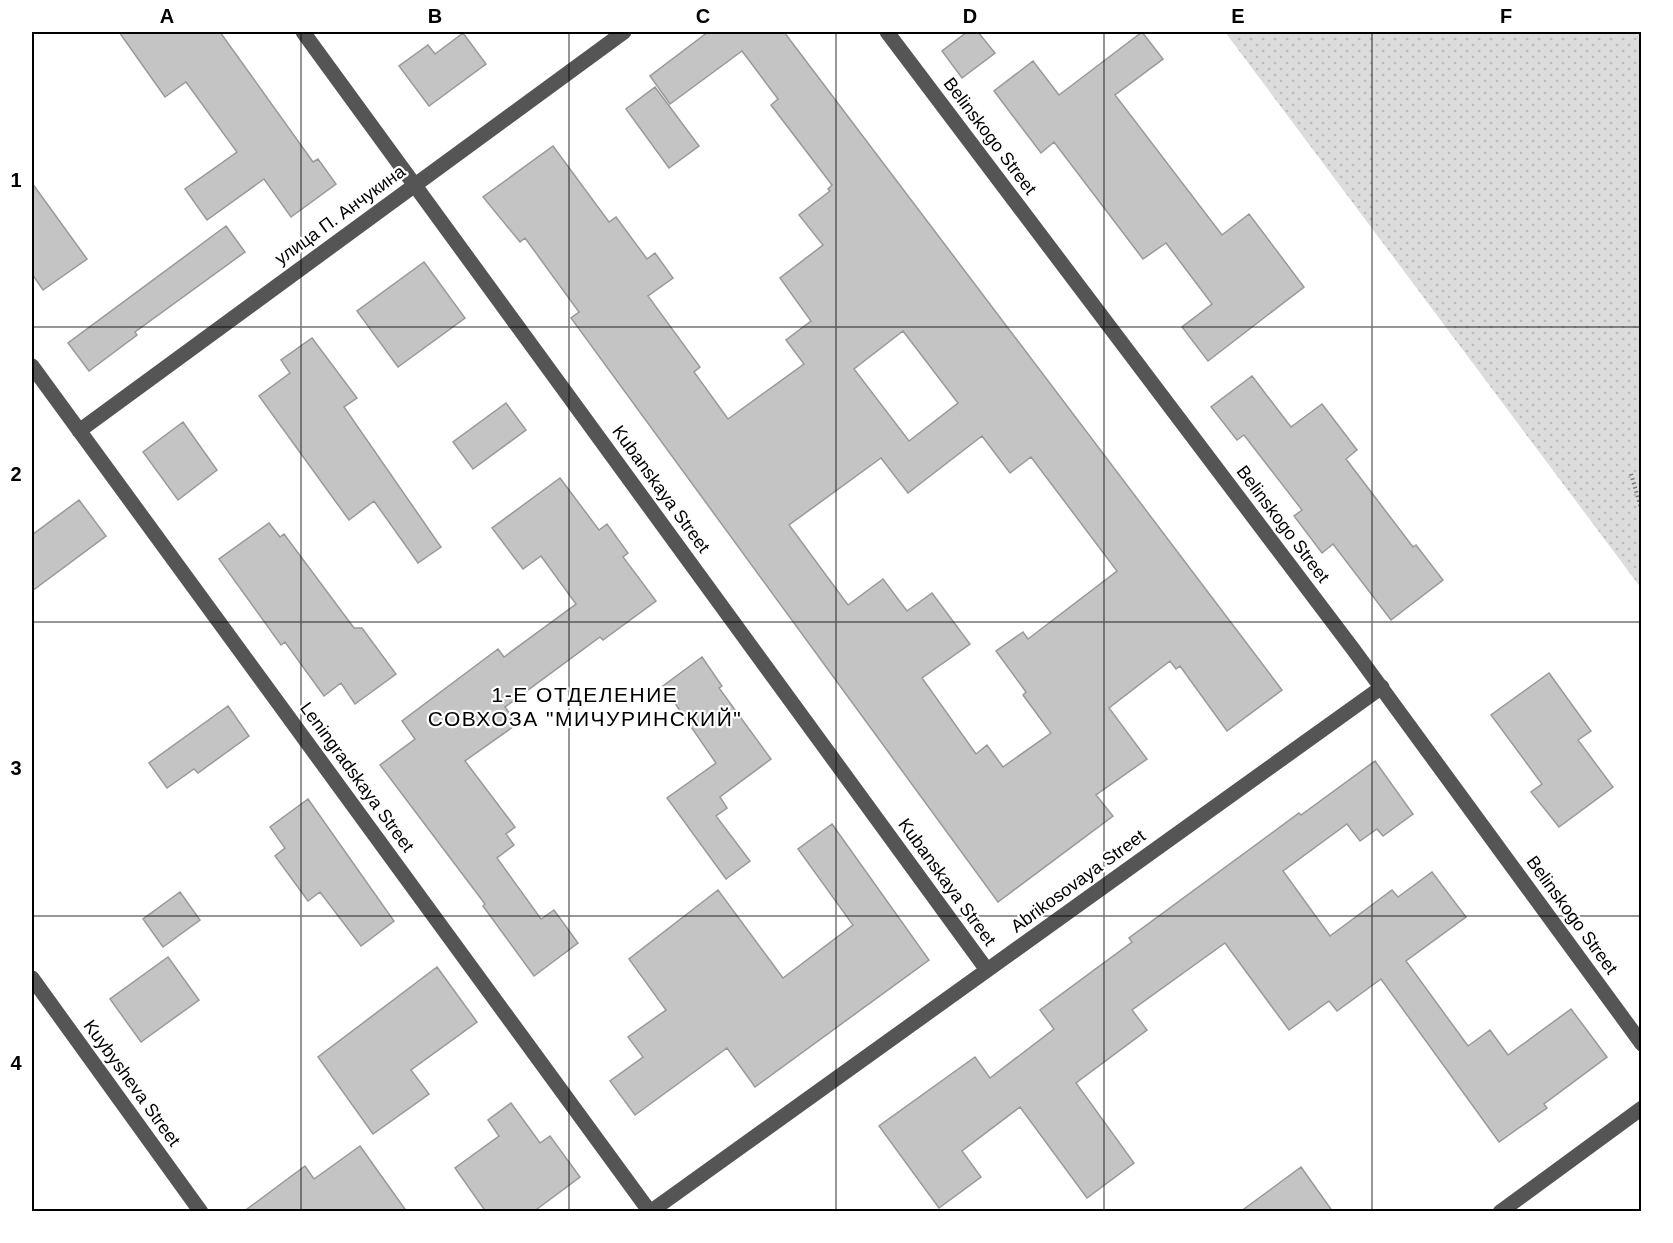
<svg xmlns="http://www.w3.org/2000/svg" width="1673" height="1243" font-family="Helvetica,sans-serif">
  <defs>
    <pattern id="grass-dots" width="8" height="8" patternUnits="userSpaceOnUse" patternTransform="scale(1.5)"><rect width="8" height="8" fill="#dcdcdc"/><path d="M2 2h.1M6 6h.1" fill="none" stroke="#bbb" stroke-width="1.8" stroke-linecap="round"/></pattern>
  </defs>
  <rect width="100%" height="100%" fill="#fff"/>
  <path fill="url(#grass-dots)" d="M1225,32H1641V588Z"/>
  <path fill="#c4c4c4" stroke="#999" stroke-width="1.5" fill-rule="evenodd" d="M119,32H220L313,162L318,159L336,184L291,217L264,179L207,220L185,189L237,152L186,82L165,97Z
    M708,32H784L1282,690L1227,731L1180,666L1176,669L1170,661L1109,708L1147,759L1096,795L1113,816L998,902L571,318L579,312L525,238L520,242L483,197L553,146L609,222L616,217L647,259L655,253L673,278L648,296L700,367L694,372L728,419L804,364L786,340L811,321L780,278L823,245L799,215L830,191L828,189L832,185L771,105L778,99L742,51L670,104L650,76ZM903,331L958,403L909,441L854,369ZM982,436L1010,473L1031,457L1117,571L1028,639L1023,632L996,651L1026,692L1023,695L1051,733L1003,767L987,745L976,754L922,678L970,644L932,593L907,611L883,579L848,605L789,525L881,458L908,493Z
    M967,32H978L995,53L962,78L942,51Z
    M1142,32L1163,59L1115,95L1222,235L1249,214L1304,287L1208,361L1182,327L1212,304L1166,243L1143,259L1054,142L1041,153L994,91L1033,61L1059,95Z
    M463,33L486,64L429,106L399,66L428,45L435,54Z
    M655,87L699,146L669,168L626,109Z
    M32,183L87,259L43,290L32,274Z
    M226,226L245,252L135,332L137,335L89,371L68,343Z
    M424,262L465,318L398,367L357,311Z
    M312,338L357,398L344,407L441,547L418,563L374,501L349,520L259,396L290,373L281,360Z
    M1252,376L1291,427L1322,404L1357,450L1346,459L1413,547L1416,545L1443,580L1391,620L1333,544L1322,553L1294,516L1302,510L1244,435L1237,440L1211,407Z
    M506,403L526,430L473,469L453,442Z
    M183,422L217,470L178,500L143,452Z
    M560,478L599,530L607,524L628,553L623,557L656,601L603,640L600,637L505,707L517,724L465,761L515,827L506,834L514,845L497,858L541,919L554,910L578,943L534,976L483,906L485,904L380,765L415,739L402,721L498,649L504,657L576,604L541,556L523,569L492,528Z
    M79,500L106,536L32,591V535Z
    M269,523L280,537L284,534L354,628H362L396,674L355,704L341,683L324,696L285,642L281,645L219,559Z
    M702,657L722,686L719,688L771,759L720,797L727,808L716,816L750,861L726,879L667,798L716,763L663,686Z
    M1549,673L1591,731L1578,740L1613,787L1559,827L1531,792L1542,784L1491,715Z
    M228,706L249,736L198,773L194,769L167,788L149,763Z
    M1375,761L1413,814L1383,836L1377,829L1360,841L1347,824L1283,871L1330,936L1392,890L1398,897L1432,872L1466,917L1406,961L1468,1046L1490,1030L1508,1055L1571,1009L1607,1057L1544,1104L1547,1108L1499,1142L1381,979L1337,1011L1329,1001L1289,1030L1225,943L1132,1010L1147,1030L1076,1083L1134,1163L1087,1198L1020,1107L962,1151L981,1177L939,1208L879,1126L975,1057L990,1078L1054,1029L1040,1010L1132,942L1129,938L1299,813L1301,815Z
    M308,799L394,921L361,946L320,892L308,901L275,856L285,848L270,827Z
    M832,824L929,960L755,1087L727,1048L635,1115L610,1081L643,1057L628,1037L666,1010L629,959L718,890L783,978L853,925L798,849Z
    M180,892L200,920L163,947L143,919Z
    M168,957L199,1000L141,1042L110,999Z
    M437,967L477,1022L411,1070L429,1094L373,1134L318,1057Z
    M511,1103L540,1143L550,1136L580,1177L533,1212H486L455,1168L499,1136L488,1120Z
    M360,1146L407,1212H243L305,1166L314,1179Z
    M1301,1167L1333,1212H1240Z"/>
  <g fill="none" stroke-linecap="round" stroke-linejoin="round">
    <path stroke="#777" stroke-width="4" stroke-dasharray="1.5 3" stroke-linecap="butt" d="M1631,474L1642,511"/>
    <path stroke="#555" stroke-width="15" d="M303,32L987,970
      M887,32L1353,649L1642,1044
      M32,366L650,1212
      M79,431L624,32
      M32,978L201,1212
      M650,1212L1382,687
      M1500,1212L1642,1108"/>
  </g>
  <path fill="none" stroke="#000" stroke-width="1.5" stroke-opacity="0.55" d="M301,32V1212M569,32V1212M836,32V1212M1104,32V1212M1372,32V1212M32,327H1642M32,622H1642M32,916H1642"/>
  <g text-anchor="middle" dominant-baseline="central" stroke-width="4.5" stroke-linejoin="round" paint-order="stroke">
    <g font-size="18" fill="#000" stroke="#fff">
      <text transform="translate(990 136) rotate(53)">Belinskogo Street</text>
      <text transform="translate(340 215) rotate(-36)">улица П. Анчукина</text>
      <text transform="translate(661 489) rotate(54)">Kubanskaya Street</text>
      <text transform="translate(1283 524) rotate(53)">Belinskogo Street</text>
      <text transform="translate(357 777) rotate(54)">Leningradskaya Street</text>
      <text transform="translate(1078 881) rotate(-36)">Abrikosovaya Street</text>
      <text transform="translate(947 882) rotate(54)">Kubanskaya Street</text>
      <text transform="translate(1572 915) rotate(54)">Belinskogo Street</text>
      <text transform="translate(132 1083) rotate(54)">Kuybysheva Street</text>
    </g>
    <g font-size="21" letter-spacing="1.5" fill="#000" stroke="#fff">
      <text x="585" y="694">1-Е ОТДЕЛЕНИЕ<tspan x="585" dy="24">СОВХОЗА "МИЧУРИНСКИЙ"</tspan></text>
    </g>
  </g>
  <rect width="1673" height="1243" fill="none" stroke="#ffffff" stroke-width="66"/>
  <rect x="33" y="33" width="1607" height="1177" fill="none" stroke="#000" stroke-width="2"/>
  <g font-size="20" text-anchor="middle" font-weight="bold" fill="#000">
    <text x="167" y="23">A</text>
    <text x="435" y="23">B</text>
    <text x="703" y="23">C</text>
    <text x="970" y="23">D</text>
    <text x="1238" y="23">E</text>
    <text x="1506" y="23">F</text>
    <text x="16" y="187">1</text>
    <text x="16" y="481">2</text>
    <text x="16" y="775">3</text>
    <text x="16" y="1070">4</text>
  </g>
</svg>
